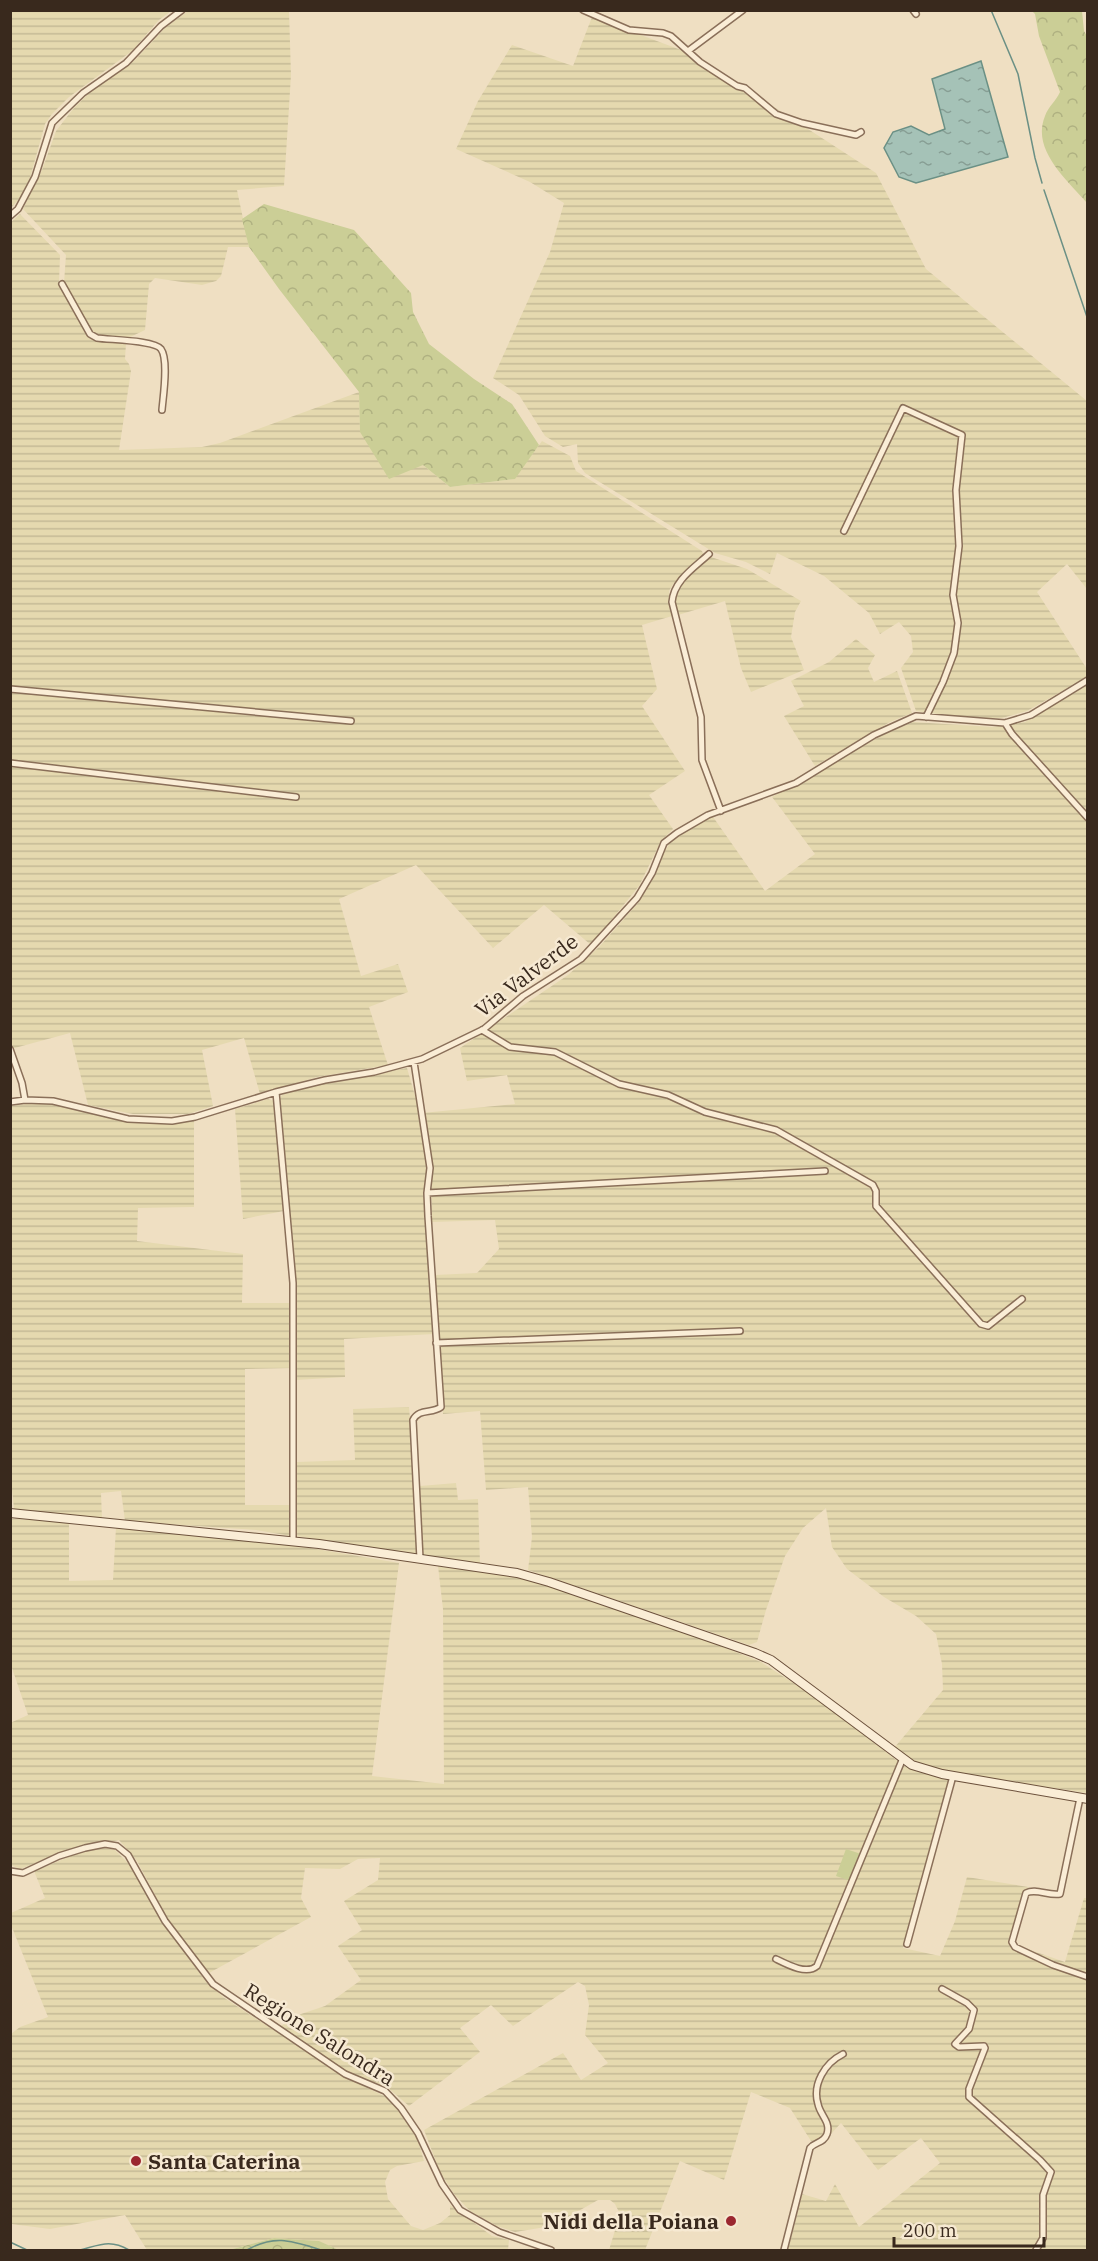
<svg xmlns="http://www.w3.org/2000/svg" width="1098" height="2261" font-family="'IBM Plex Serif',serif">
  <defs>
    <pattern id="farmland-rules" width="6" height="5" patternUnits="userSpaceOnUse" patternTransform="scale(1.5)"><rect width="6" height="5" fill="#e5d9af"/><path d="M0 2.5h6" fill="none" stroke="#c5ba96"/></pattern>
    <pattern id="forest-crowns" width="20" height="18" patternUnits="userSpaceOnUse" patternTransform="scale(1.5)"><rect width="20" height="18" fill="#cbce96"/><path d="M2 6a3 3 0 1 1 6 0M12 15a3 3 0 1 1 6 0" fill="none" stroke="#afb181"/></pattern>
    <pattern id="water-ripples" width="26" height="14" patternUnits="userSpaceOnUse" patternTransform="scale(1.5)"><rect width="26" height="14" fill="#a5c2b7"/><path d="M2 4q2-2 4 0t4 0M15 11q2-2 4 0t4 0" fill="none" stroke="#879e94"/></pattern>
  </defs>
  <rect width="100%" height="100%" fill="#efdfc2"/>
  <path fill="url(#farmland-rules)" d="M11,10L171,11L159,20L132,51L69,97L52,114L45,124L30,178L21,197L11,208Z
    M188,11H289L291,75L284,186L237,190L249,247H228L221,276L216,281L202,285L155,278L149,284L145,330L126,339L97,335L89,328L64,283L66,255L23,209L42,170L56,131L73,109L88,94L135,60L165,28Z
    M592,17L692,54L876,173L926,269L1087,401V589L1067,564L1037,592L1087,669V677L1027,711L1002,718L975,719L916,711L901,668L913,652L911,636L899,622L880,634L869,613L824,576L777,553L770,574L746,562L715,553L585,473L578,463L577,444L563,447L545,436L519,395L493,378L550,252L564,203L530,182L456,149L478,101L512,45L573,66Z
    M20,214L60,255L59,284L84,330L92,339L100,341L126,343L125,359L129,364L131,371L119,450L202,447L220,443L359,392L360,432L423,465L450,487L514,479L542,441L570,456L576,471L702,551L704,556L673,584L669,591L672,616L642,625L657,689L642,706L685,771L649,795L673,829L661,841L639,886L591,945L544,905L493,948L416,865L339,899L361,976L398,964L408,992L369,1007L388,1065L317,1077L260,1094L244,1038L202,1050L213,1106L188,1114H133L88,1105L70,1033L11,1049L10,223Z
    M711,557L747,569L801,601L795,612L791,637L804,670L751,692L741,668L725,601L678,615L674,596L677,586Z
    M856,639L875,655L868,668L874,682L897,671L912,713L890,722L815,766L784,716L804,706L791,681L829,662Z
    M1087,684V1793L946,1771L918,1763L894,1748L943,1690L942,1664L936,1634L916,1616L884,1597L847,1569L832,1547L826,1508L803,1528L785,1556L766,1610L757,1642L749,1645L528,1570L532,1537L528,1487L486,1490L480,1411L443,1414L435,1275L477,1273L499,1249L495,1220L432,1222L431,1163L422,1113L515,1104L507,1075L467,1081L460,1048L568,975L599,947L639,902L651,882L662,855L670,843L711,814L765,891L815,854L772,797L881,736L913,722L993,727L1025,722Z
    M407,1068L420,1113L428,1173L434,1334L344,1339L345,1377L296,1380L295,1263L279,1100L282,1095L318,1084Z
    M268,1099L274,1101L275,1108L284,1211L243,1219L235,1109Z
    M43,1102L78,1108L133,1123L165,1124L194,1120V1207L138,1208L137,1241L243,1254L242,1303H290L292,1368L245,1369V1505H293L291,1536L256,1530L125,1521L121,1491L101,1493L102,1519L14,1509L10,1471V1106Z
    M409,1407L416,1490L417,1555L296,1536L297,1462L355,1460L353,1409Z
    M456,1483L458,1500L478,1499L480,1564L422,1555L420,1486Z
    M11,1519L69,1522V1581L113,1580L116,1527L287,1544L399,1563L372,1776L444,1784L443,1609L438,1566L525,1578L708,1641L761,1662L812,1695L904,1766L955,1780L917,1916L903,1948L940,1956L955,1921L967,1877L1028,1887L1012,1944L1065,1962L1084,1898H1087V2250H788L802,2194L826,2201L835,2184L859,2227L940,2163L921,2138L878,2170L841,2123L820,2146L818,2140L811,2141L790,2108L751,2092L724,2180L680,2161L645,2250H609L620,2214L615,2204L610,2200H598L552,2226L515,2232L497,2226L470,2211L454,2194L440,2172L424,2130L563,2053L581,2080L608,2063L585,2035L589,2005L585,1986L578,1982L513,2026L491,2005L460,2028L480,2052L409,2106L387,2087L354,2075L329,2062L279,2027L301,2014L325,2006L361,1980L338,1946L362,1930L344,1901L378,1880L380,1858L358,1859L340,1869L305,1868L301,1898L311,1917L209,1973L170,1923L137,1861L119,1840L66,1851L20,1869L11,1865L10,1723L28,1715L11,1665Z
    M105,1848L115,1850L129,1864L162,1920L203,1978L223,1997L342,2075L388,2098L405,2117L418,2140L424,2161L397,2166L390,2170L385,2182L388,2199L411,2226L423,2230L440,2223L450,2215V2205L492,2236L509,2240L508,2250H339L318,2241L274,2238L229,2250H147L125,2215L50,2229L11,2224V2034L20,2027L48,2017L11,1925V1913L45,1898L34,1871L81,1852Z"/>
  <path fill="url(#forest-crowns)" d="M1032,11H1082L1084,31L1088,38L1087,203C1067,180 1031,150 1045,116C1048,107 1056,101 1060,92L1039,36L1035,14Z
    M264,204L354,230L411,293L413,312L429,344L474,379L512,404L539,445L515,479L450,487L423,465L389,479L360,432L359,392L279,289L249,247L242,219Z
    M274,2238L319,2241L339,2250H229Z"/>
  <path fill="#cbce96" d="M846,1849L861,1854L851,1881L836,1876Z"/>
  <path fill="url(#water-ripples)" stroke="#6b9085" stroke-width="1.5" d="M981,61L1008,157L916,183L899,177L884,148L893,132L911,126L929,135L945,129L932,79Z"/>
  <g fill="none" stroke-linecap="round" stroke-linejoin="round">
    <path stroke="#6b9085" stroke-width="1.5" d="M991,10L1018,74L1035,158L1042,183
      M1044,190L1088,320
      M10,2242L27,2250
      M80,2250C100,2245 110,2239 129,2250
      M247,2250C275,2234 292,2241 321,2250"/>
    <defs>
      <path id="minor" d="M583,10L629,30L663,33L671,36L700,62L737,86L745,88L776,114L802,123L856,135L861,132
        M913,10L916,14
        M688,51L743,10
        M10,216L18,209L35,177L52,123L83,93L126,63L161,26L182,10
        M62,284L90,334L97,338C110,340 154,340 161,349C169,360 163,397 162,410
        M844,531L903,408L962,435L956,490L959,546L953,595L958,623L954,653L943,682L926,717
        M709,554C694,568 674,580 672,602L701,717L702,760L721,811
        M10,689L351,721
        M1005,723L1012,734L1088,818
        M10,763L296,797
        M482,1030L510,1047L555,1052L619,1084L668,1095L705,1112L776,1130L873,1185L876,1191V1206L981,1324L988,1326L1022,1299
        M10,1049L22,1083L25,1100
        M414,1062L430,1168L427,1193L428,1216L441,1407C432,1414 419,1408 413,1420L420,1559
        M276,1092L293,1283V1541
        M10,1102L25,1100L53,1101L128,1119L172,1121L195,1117L276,1092L325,1080L374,1072L422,1059L484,1029L523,996L581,959L637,898L652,873L664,843L677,833L708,815L796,783L874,735L916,716L1005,723L1031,715L1088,680
        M427,1193L825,1171
        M436,1343L740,1331
        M1080,1798L1060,1894C1048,1896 1036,1888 1026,1893L1012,1942L1015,1947L1053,1965L1088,1977
        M10,1871L23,1873L59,1856L85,1848L105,1844L117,1846L128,1855L165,1921L213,1984L345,2074L385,2091L401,2108L418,2133L442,2184L460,2210L499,2232L551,2250
        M907,1944L953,1776
        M776,1959C788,1965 807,1975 817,1966L903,1758
        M942,1989L967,2003L974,2010L969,2029L955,2044L959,2047L984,2046L985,2048L969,2089V2097L1040,2160L1051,2172L1043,2195V2238L1036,2250
        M784,2250L810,2148C815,2142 824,2143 827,2134C831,2122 820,2115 818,2104C812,2084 825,2063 843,2054"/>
      <path id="secondary" d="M10,1513L319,1544L517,1573L549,1582L755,1653L771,1660L912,1765L942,1774L1088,1799"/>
    </defs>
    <use href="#minor" stroke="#8a6f59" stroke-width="8"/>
    <use href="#secondary" stroke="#6c513c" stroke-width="10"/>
    <use href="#minor" stroke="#faedd6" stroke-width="5"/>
    <use href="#secondary" stroke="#faedd6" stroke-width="8"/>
  </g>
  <g fill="#9b272f" stroke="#f6e9d2" stroke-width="2">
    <circle cx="136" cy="2161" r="6"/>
    <circle cx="731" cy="2221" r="6"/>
  </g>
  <g text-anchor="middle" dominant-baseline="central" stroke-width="5" stroke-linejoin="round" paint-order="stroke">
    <g font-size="21" fill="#39291d" stroke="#f6e9d2">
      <text transform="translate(526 975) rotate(-37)">Via Valverde</text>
      <text transform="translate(320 2034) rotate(32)">Regione Salondra</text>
    </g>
    <g font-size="21" font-weight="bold" fill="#39291d" stroke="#f6e9d2" text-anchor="start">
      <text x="148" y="2161">Santa Caterina</text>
      <text x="719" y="2221" text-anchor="end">Nidi della Poiana</text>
    </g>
  </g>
  <rect width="1098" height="2261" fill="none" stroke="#39291d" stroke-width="24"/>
  <path d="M894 2237v9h150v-9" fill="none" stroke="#39291d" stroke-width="3"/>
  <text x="903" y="2237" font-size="18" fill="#39291d" stroke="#f6e9d2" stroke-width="4.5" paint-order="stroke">200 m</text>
</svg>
